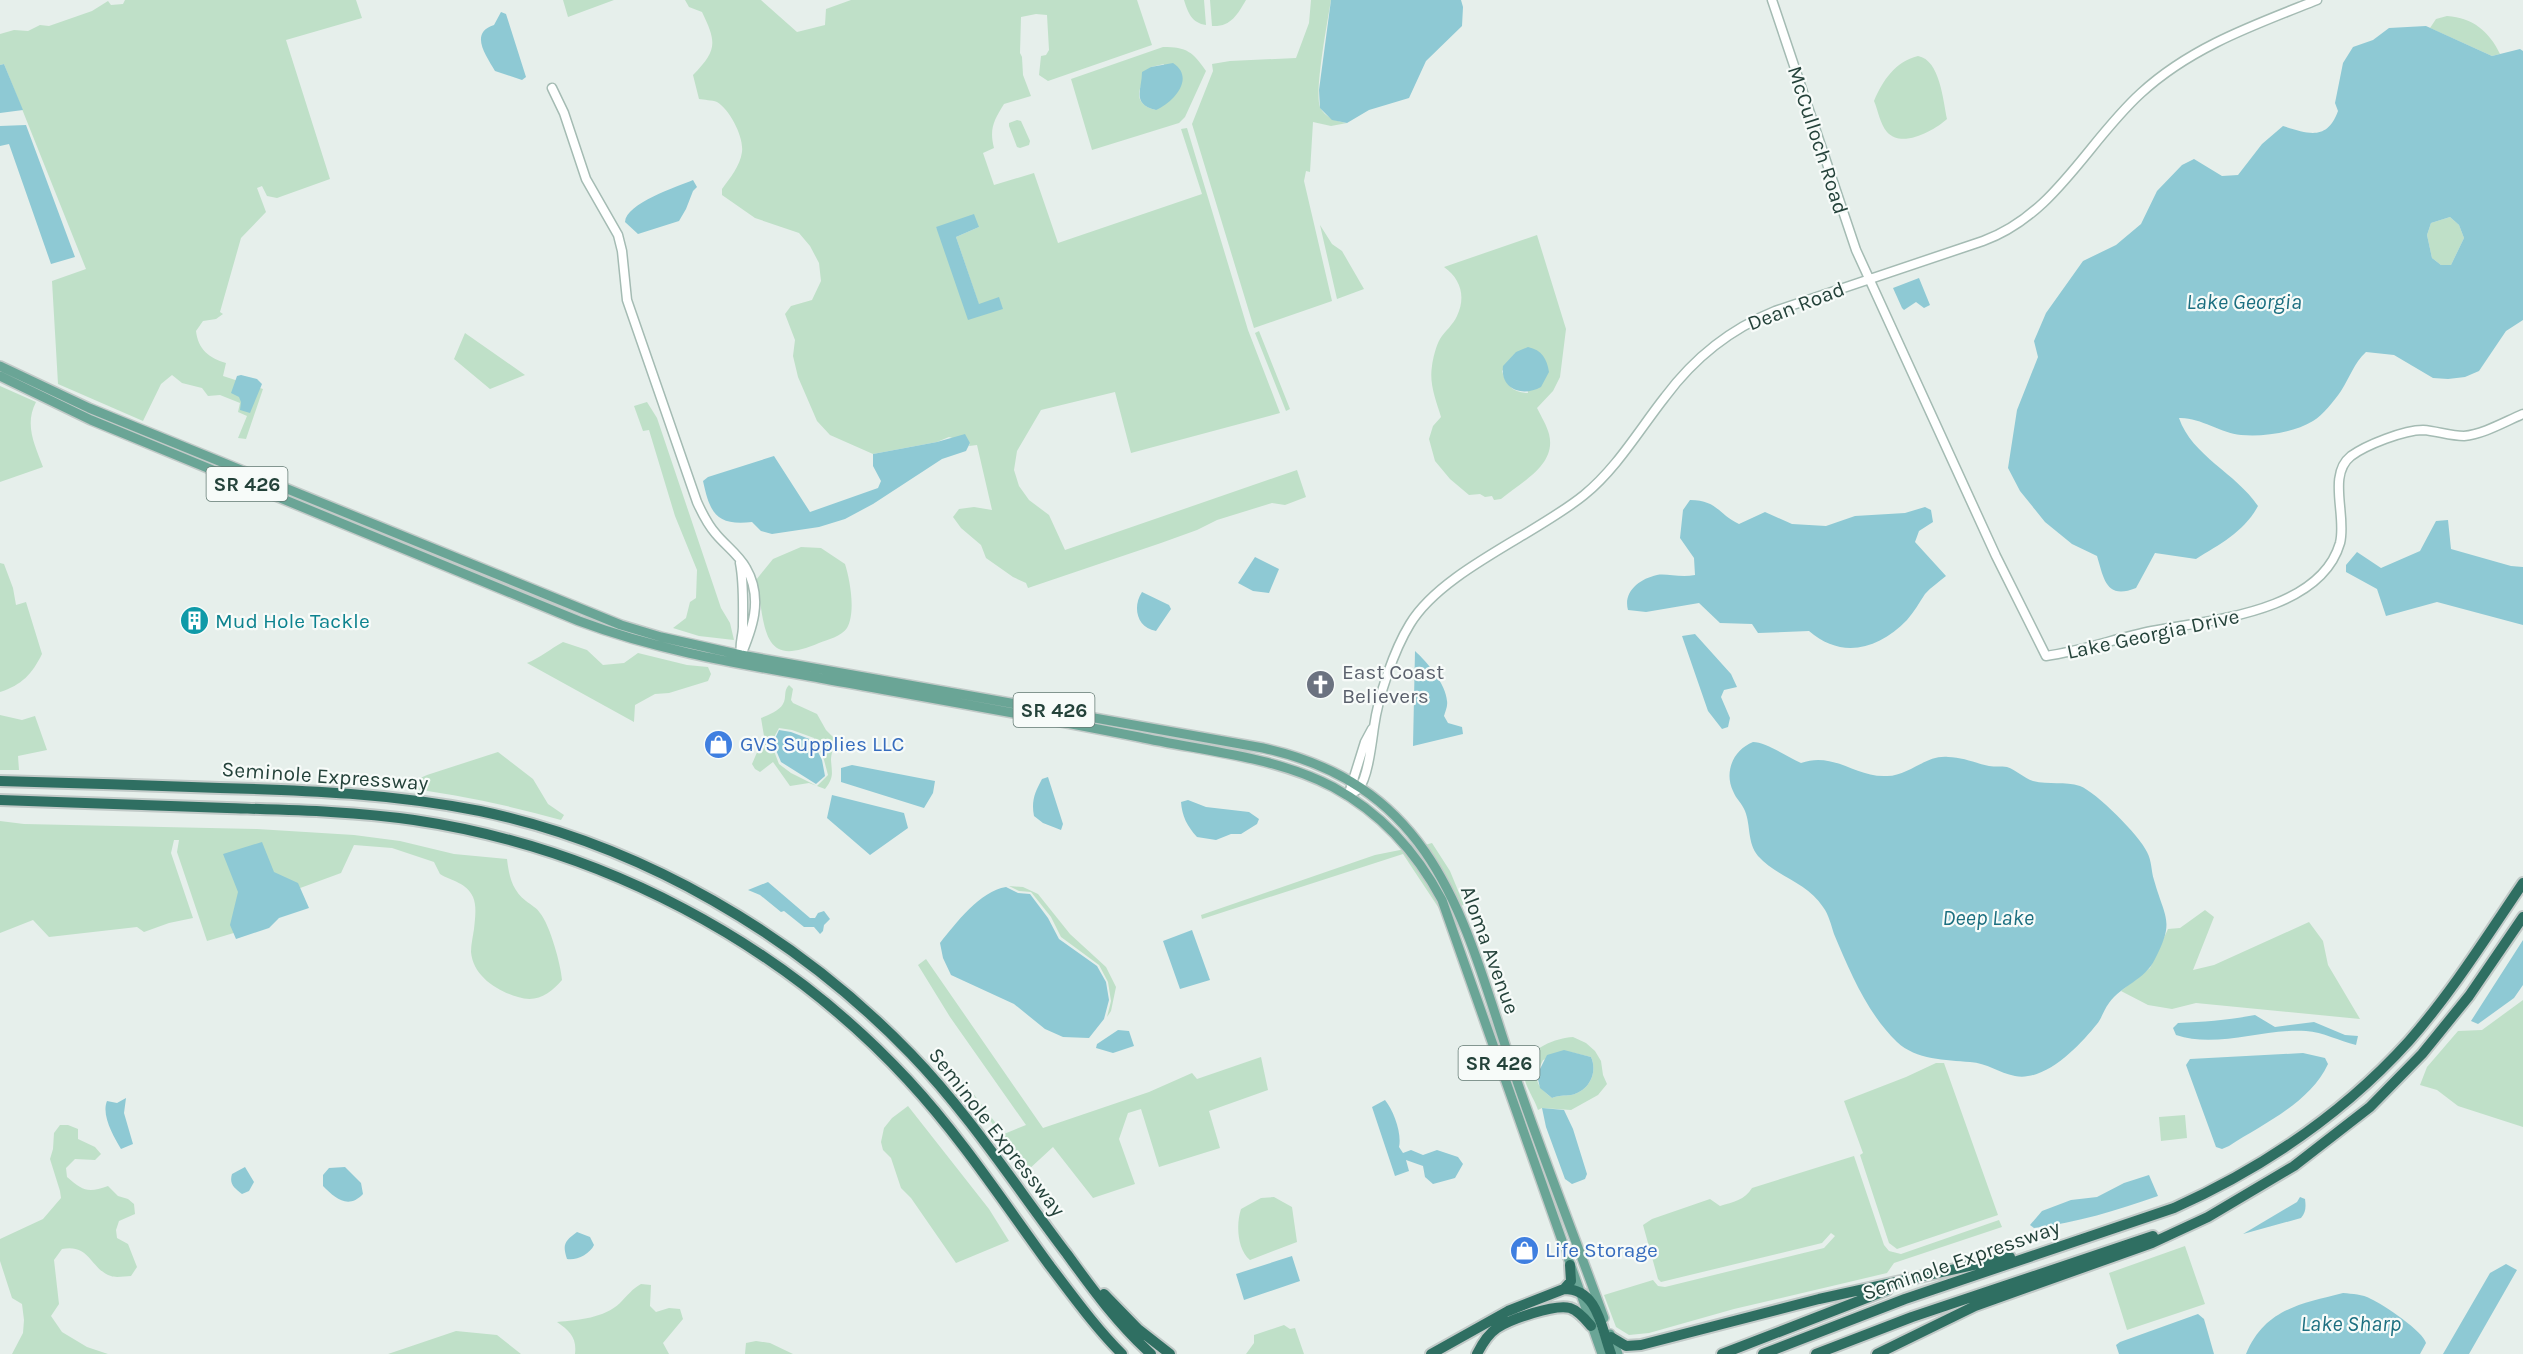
<svg xmlns="http://www.w3.org/2000/svg" width="2523" height="1354" font-family="Karla,sans-serif">
  <rect width="100%" height="100%" fill="#e6efeb"/>
  <path fill="#bfe0c8" fill-rule="evenodd" d="M125,0H356L362,18L286,40L330,179L277,198L267,196L262,186L257,188L266,212L241,238L220,312L223,314L216,319L203,321L196,331C198,349 209,358 226,363L223,376L263,389L246,439L238,438L247,416L238,412L240,403L220,395L208,396L202,388L182,383L172,375L161,384L143,421L58,384L52,281L86,269L4,64L0,65V34L14,30L28,31L40,25L49,26L92,11L108,1L111,5L123,4Z
    M563,0H614L568,17Z
    M685,0H761L797,32L825,25L826,9L851,0H1137L1152,45L1048,81L1039,75L1041,56L1046,55L1049,50L1047,15L1036,14L1021,17L1020,53L1022,57L1023,75L1031,96L1004,104C994,120 989,129 994,148L983,153L994,185L1034,173L1058,243L1202,194L1181,129L1187,128L1248,330L1280,413L1131,453L1115,392L1041,410L1017,451L1014,470L1019,486L1029,500L1049,515L1065,550L1297,470L1306,497L1285,505L1272,503L1217,520L1197,530L1161,543L1028,588L1026,583L1013,577L986,558L981,545L961,528L953,517L959,509L974,507L992,510L977,445L969,446L970,443L949,437L937,442L873,454L830,435L817,421L798,377L793,356L795,340L785,314L791,306L812,300L821,281L819,263L810,246L799,233L755,218L722,195V189C730,178 740,166 742,152C744,137 730,110 717,102C712,100 704,100 699,99L693,75C717,50 717,43 702,12L689,7ZM936,227H979L956,237L979,305Z
    M1184,0H1204L1206,25C1192,23 1188,13 1184,0Z
    M1210,0H1246C1237,15 1231,27 1212,26Z
    M1311,0H1331C1328,19 1314,92 1320,107C1325,118 1336,121 1347,123L1331,126L1313,122L1310,172L1306,171L1304,181L1332,301L1254,328L1192,124L1213,71L1212,64L1230,61L1296,58L1309,23Z
    M2447,16C2473,18 2489,31 2500,54L2492,56L2430,28L2436,19Z
    M1163,47C1187,47 1193,52 1206,71L1185,117L1179,123L1092,150L1071,79ZM1164,64L1156,110C1128,103 1141,84 1151,67Z
    M1918,56C1940,60 1943,100 1947,119C1935,130 1902,149 1887,132C1880,124 1878,110 1874,101C1883,80 1895,62 1918,56Z
    M1017,120L1021,121L1030,141L1029,145L1020,148L1017,147L1009,126V123Z
    M2450,217L2459,225L2464,238L2451,265H2441L2432,258L2427,235L2431,223Z
    M1320,225L1332,244L1342,251L1364,289L1337,299Z
    M1537,235L1566,329L1560,377L1553,391L1537,408C1541,416 1547,426 1549,434C1557,465 1521,482 1501,499L1494,500L1492,496L1485,497L1480,494L1469,495L1450,479L1435,461L1429,439L1433,426L1441,417C1436,400 1429,384 1432,366C1433,358 1436,346 1440,339C1445,331 1453,325 1457,316C1466,297 1461,279 1444,267ZM1522,350L1528,393C1513,393 1506,385 1502,371Z
    M1259,331L1290,409L1286,411L1255,333Z
    M465,333L525,375L490,389L454,359Z
    M0,386L36,402C24,425 35,445 43,467L0,482Z
    M647,402L657,418L721,608L730,623L734,640L699,636L673,628L686,618L690,602L696,598L697,570L675,516L649,430L643,431L634,406Z
    M801,547L821,548L845,564C850,580 856,612 847,628C842,636 827,640 819,643C777,661 767,649 761,608C759,598 756,590 756,580L773,559Z
    M0,563L4,564L13,588L16,605L26,602L42,654C32,674 22,685 0,692Z
    M563,642L587,650L603,665L624,663L638,653L687,665L708,667L711,674L708,681L669,693L655,694L635,705L634,722L527,663C540,658 550,649 563,642Z
    M789,685L793,689L791,700L793,703L817,714L826,730L835,739C834,746 831,754 831,760C832,774 834,777 825,789L809,783L790,786L773,762L760,772L755,769L752,764L764,736L761,718C768,715 779,711 783,704C787,697 783,691 789,685ZM779,728L792,730L814,738L824,760L828,775L817,786L791,773L779,764L771,743Z
    M0,715L22,720L35,716L47,750L18,756L19,770H0Z
    M498,752L533,779L548,804L564,815L561,820C508,805 454,794 400,787L427,775Z
    M0,821L24,824L257,829L354,835L400,841L454,854L507,859C509,876 512,890 526,901C531,905 537,908 540,913C550,925 561,965 562,980C550,994 537,1003 518,997C497,991 473,976 471,952C471,944 473,936 474,929C475,919 477,906 473,897C466,882 453,882 440,874L434,862L392,848L354,845L341,873L246,908L247,929L207,941L177,852L179,840H174L171,853L193,918L169,923L144,932L137,927L49,937L33,920L0,933Z
    M1432,843L1450,871L1464,905L1460,906L1445,876L1425,845Z
    M1405,849L1432,886L1444,916L1403,854L1202,919L1201,915L1375,855Z
    M1009,886L1023,887L1038,894L1070,934L1106,967L1116,987L1111,1011L1107,1017L1111,1001L1108,982L1099,965L1061,937L1051,917L1031,892L1019,891Z
    M2205,910L2214,917L2193,970L2214,965L2309,922L2323,941L2328,965L2360,1019L2196,1003L2172,1009L2148,1005L2121,991L2150,968L2168,929L2180,928Z
    M926,959L1043,1128L1149,1092L1192,1073L1197,1079L1261,1057L1268,1090L1209,1111L1220,1148L1159,1167L1141,1109L1128,1113L1119,1139L1135,1184L1093,1198L1053,1147L1027,1171L981,1108L972,1092L1004,1134L1026,1125L950,1017L918,965Z
    M2523,1000V1127L2458,1106L2437,1090L2420,1085L2427,1067L2458,1031L2482,1030Z
    M1573,1037L1586,1043L1595,1051L1601,1061L1603,1075L1607,1084L1598,1095L1571,1110L1542,1108L1538,1110C1534,1098 1526,1088 1524,1076C1519,1052 1554,1038 1573,1037ZM1570,1052L1591,1057C1598,1073 1589,1091 1571,1095C1564,1096 1559,1095 1552,1098C1534,1084 1534,1079 1543,1060Z
    M1936,1063H1944L1998,1215L1897,1249L1889,1243L1860,1155L1863,1153L1844,1101L1906,1077Z
    M908,1106L989,1209L1009,1241L956,1263L911,1198L901,1188L891,1158L883,1150L881,1142L884,1128L892,1118Z
    M2185,1115L2187,1138L2161,1141L2159,1117Z
    M60,1125H68L78,1129V1139L95,1147L101,1154L95,1160L75,1159L66,1168L67,1177C83,1191 88,1193 108,1186L118,1196L128,1199L134,1204L135,1214L119,1221L116,1230L117,1238L128,1244L137,1267L131,1276C125,1276 116,1278 111,1276C91,1270 90,1243 62,1249L54,1260L59,1304L51,1316L62,1332L87,1347L108,1354H12L23,1333L24,1320L22,1304L12,1298L0,1261V1239L43,1219L61,1198L60,1191L50,1159L53,1149L54,1133Z
    M1854,1156L1884,1245L1889,1251L1901,1254L1999,1220L2002,1227L1894,1263L1887,1273L1734,1309L1649,1333L1629,1335L1616,1327L1604,1295L1653,1280L1658,1286L1665,1287L1824,1248L1835,1236L1831,1233L1822,1243L1661,1282L1658,1279L1643,1225L1652,1219L1710,1199L1720,1206C1733,1202 1745,1200 1752,1188Z
    M1274,1197L1292,1207L1297,1242L1250,1260C1237,1249 1236,1224 1241,1209L1261,1198Z
    M2185,1246L2205,1304L2127,1330L2109,1273Z
    M641,1284L651,1285L650,1306L656,1312L669,1308L680,1309L683,1319L663,1343L669,1354H575C577,1338 570,1331 557,1322C579,1320 604,1318 620,1303C628,1295 632,1289 641,1284Z
    M1284,1325L1290,1329L1295,1328L1304,1354H1246L1254,1343V1335Z
    M456,1331L497,1335L521,1354H388Z
    M756,1341L770,1343L793,1354H745L746,1343Z"/>
  <path fill="#8ec9d4" fill-rule="evenodd" d="M1331,0H1461L1463,7L1462,26L1426,61L1409,98L1369,110L1347,123L1332,120L1320,108L1319,90Z
    M501,12L506,14L526,77L522,80L495,71C486,55 469,33 494,25Z
    M2426,26L2492,56L2520,49L2523,51V320L2506,331L2479,371L2465,377L2448,379L2433,378L2394,355L2366,352C2354,363 2350,377 2341,391C2334,401 2323,415 2313,421C2293,433 2263,437 2241,435C2220,433 2200,417 2179,418C2192,456 2236,473 2258,506C2244,532 2220,544 2196,559L2155,553L2136,588C2106,600 2104,579 2097,556L2072,544L2045,522L2020,491L2008,468L2017,410L2038,357L2034,341L2046,313L2083,261L2116,245L2141,224L2157,191L2182,165L2194,159L2222,176L2238,175L2262,144L2283,126C2309,134 2327,141 2338,111L2335,103L2343,63L2353,47L2373,40L2389,28ZM2450,217L2459,225L2464,238L2451,265H2441L2432,258L2427,235L2431,223Z
    M1173,63C1196,78 1173,103 1156,110C1131,104 1142,90 1142,72L1151,67Z
    M4,64L23,110L0,113V65Z
    M26,125L75,257L51,264L9,144L0,146V126Z
    M693,180L697,187L693,191L686,209L679,221L638,234L625,222C626,203 677,187 693,180Z
    M974,214L979,227L956,237L979,304L999,297L1003,309L968,320L936,227Z
    M1919,278L1930,305L1924,308L1916,302L1904,310L1902,308L1893,288Z
    M1528,347C1542,350 1547,359 1549,372L1541,387C1523,397 1500,390 1503,366L1516,352Z
    M241,375L257,379L262,384L250,413L240,410L241,402L239,397L231,393L237,376Z
    M965,434L970,443L966,451L942,459L873,504L845,519L819,527L772,534L761,531L752,522C716,526 710,513 703,481L708,477L774,456L810,512L878,488L881,481L873,466V454L937,442Z
    M1690,500C1717,500 1718,514 1739,524L1765,512L1792,524L1826,526L1855,516L1905,513L1925,507L1931,510L1933,522L1919,531L1915,542L1946,576C1939,582 1931,587 1925,594C1919,603 1914,612 1907,620C1878,650 1841,659 1809,631L1758,633L1752,624L1720,623L1699,603L1646,612L1628,610C1623,592 1639,579 1657,575C1666,573 1680,578 1695,575L1694,558L1680,538L1683,510Z
    M2448,520L2451,549L2511,566L2523,567V625L2437,602L2386,616L2377,589L2346,572V565L2357,552L2381,568L2420,551L2436,521Z
    M1255,557L1279,569L1269,593L1253,591L1238,583Z
    M1142,592L1169,605L1171,609L1156,631C1137,628 1132,607 1142,592Z
    M1695,634L1731,674L1737,687L1724,690L1721,697L1730,718L1728,727L1722,729L1708,711L1682,636Z
    M1415,651C1427,662 1446,684 1447,701C1448,706 1445,712 1444,716L1448,723L1462,727L1463,734L1413,746Z
    M779,730L791,732L812,740L822,760L825,776L816,784L781,762L773,743Z
    M1753,742C1766,742 1787,757 1801,763C1834,751 1856,778 1887,776C1909,776 1925,755 1948,757C1962,757 1975,763 1989,766C1995,767 2001,766 2007,767C2016,770 2024,778 2033,781C2049,785 2065,781 2080,786C2096,792 2140,836 2147,852C2152,861 2151,871 2154,880C2165,919 2175,920 2155,959C2145,980 2122,985 2109,1003C2104,1009 2102,1018 2097,1024C2080,1045 2046,1082 2015,1076C1999,1073 1987,1063 1970,1062C1946,1060 1916,1060 1897,1042C1867,1013 1850,972 1834,934C1831,925 1829,915 1823,907C1807,882 1777,877 1758,856C1747,842 1751,826 1745,811C1742,803 1736,799 1733,791C1724,772 1733,750 1753,742Z
    M852,765L935,781L933,793L924,808L841,782V768Z
    M1048,777L1063,824L1061,830L1043,823L1034,816C1031,801 1035,792 1042,779Z
    M832,795L904,813L908,828L870,855L827,818Z
    M1188,800L1206,807L1249,812L1259,819L1257,824L1241,834H1231L1216,840L1197,837C1187,826 1182,816 1181,802Z
    M262,842L274,872L298,883L309,908L279,918L269,928L236,939L230,925L238,892L223,854Z
    M768,882L810,918H815L818,913L824,911L830,919L824,925L823,931L820,934L814,927H804L784,911L781,912L760,895L748,890Z
    M1006,887L1018,893L1030,894L1048,918L1059,939L1097,966L1106,982L1109,1000L1104,1019L1089,1038L1063,1037L1045,1029L1014,1004L951,975L943,958L940,943C956,923 980,891 1006,887Z
    M1192,930L1210,980L1180,989L1163,941Z
    M2523,940V985L2514,998L2478,1024L2471,1021Z
    M2255,1015L2275,1027L2314,1022L2345,1035L2358,1036L2356,1045C2339,1041 2323,1032 2306,1031C2264,1028 2217,1049 2176,1035L2173,1028L2178,1023C2205,1022 2229,1020 2255,1015Z
    M1118,1030L1129,1031L1134,1046L1113,1053L1096,1048L1097,1044Z
    M1564,1050L1591,1057C1598,1073 1589,1091 1571,1095C1564,1096 1559,1095 1552,1098L1540,1088L1537,1075L1547,1055Z
    M2303,1053L2325,1058L2328,1064C2310,1103 2263,1124 2229,1146L2222,1149L2216,1147L2186,1065L2190,1059Z
    M126,1098L124,1113L133,1144L121,1149C114,1137 101,1115 107,1101L117,1103Z
    M1385,1100C1394,1111 1402,1134 1399,1147L1403,1153L1411,1150L1423,1155L1437,1150L1458,1157L1463,1164L1455,1178L1433,1184L1425,1177L1423,1166L1406,1160L1409,1171L1395,1176L1372,1107Z
    M1542,1108L1564,1110L1573,1129L1587,1174L1585,1179L1572,1184L1565,1179L1546,1127Z
    M245,1167L254,1182L249,1191L242,1194C234,1188 229,1184 232,1174Z
    M345,1167L361,1183L363,1194C348,1210 335,1198 323,1186V1175L329,1168Z
    M2149,1175L2158,1196C2117,1210 2077,1223 2034,1228L2030,1225L2042,1211L2071,1200L2097,1197L2124,1183Z
    M2300,1197L2305,1199C2306,1207 2306,1212 2301,1218L2243,1234L2297,1202Z
    M577,1232L590,1237L594,1245C590,1254 576,1261 567,1259C562,1244 565,1241 577,1232Z
    M1292,1256L1300,1281L1244,1300L1236,1274Z
    M2506,1264L2517,1270L2469,1354H2443L2490,1273Z
    M2343,1293C2353,1294 2362,1294 2371,1299C2383,1304 2424,1332 2426,1343L2420,1354H2246C2265,1309 2300,1304 2343,1293Z
    M2198,1314L2204,1319L2214,1354H2119L2116,1345L2120,1342Z"/>
  <g fill="none" stroke-linecap="round" stroke-linejoin="round">
    <defs>
      <path id="secondary" d="M1772,0L1856,250L1996,556L2046,656C2082,651 2117,638 2152,631C2211,620 2320,612 2340,543C2347,516 2327,475 2351,456C2366,445 2404,430 2423,430C2437,431 2450,436 2464,436C2484,434 2504,422 2523,414
        M552,88L564,113L586,179L618,235L622,251L627,300L697,502C702,513 707,524 716,534C725,545 739,555 746,568C764,599 752,630 739,660
        M740,563C744,583 743,605 743,626C743,636 739,644 741,654
        M1350,790L1365,742L1372,729
        M1348,796C1351,794 1357,791 1359,788C1368,778 1372,740 1374,727C1378,697 1394,650 1410,624C1442,571 1535,535 1584,495C1617,468 1639,430 1665,397C1694,358 1730,329 1775,311L1983,241C2055,215 2087,142 2141,93C2191,47 2254,25 2317,0"/>
      <path id="primary" d="M0,366L89,408L621,625L661,637L741,655L1263,748C1445,788 1466,933 1518,1084C1545,1163 1576,1240 1604,1318
        M0,376L91,420L579,621C659,651 741,664 825,679C930,698 1034,716 1139,737C1203,751 1274,756 1333,787C1381,813 1417,853 1442,900L1602,1354
        M1610,1334L1618,1354"/>
      <path id="highway" d="M0,781C73,783 147,785 220,788C307,790 394,794 480,811C642,845 796,935 911,1054C970,1115 1016,1187 1067,1254C1093,1290 1118,1324 1151,1354
        M0,800C76,803 152,805 227,808C290,810 352,811 414,820C602,848 779,941 908,1080C961,1137 1004,1203 1050,1266C1073,1296 1095,1327 1122,1354
        M1564,1289C1598,1289 1601,1327 1611,1354
        M1104,1294L1138,1329L1170,1354
        M1611,1337L1626,1346L1641,1345L1819,1299L2010,1257
        M1431,1354L1508,1311L1564,1289L1571,1281L1570,1265
        M1477,1354C1482,1344 1488,1334 1497,1328C1511,1319 1554,1304 1570,1308C1579,1311 1586,1320 1591,1326
        M1722,1354L1887,1290
        M1763,1354L1905,1299L2174,1208C2263,1168 2343,1114 2409,1041C2452,992 2487,936 2523,883
        M1816,1354L1912,1317L2153,1236
        M1877,1354L1975,1306L2152,1243L2208,1217L2294,1166L2370,1107L2422,1054L2469,996L2523,917"/>
    </defs>
    <use href="#secondary" stroke="#a4bbb3" stroke-width="11"/>
    <use href="#primary" stroke="#c2cac8" stroke-width="12"/>
    <use href="#highway" stroke="#c2cac8" stroke-width="14"/>
    <use href="#secondary" stroke="#fff" stroke-width="8"/>
    <use href="#primary" stroke="#6aa596" stroke-width="9"/>
    <use href="#highway" stroke="#2f6f62" stroke-width="10"/>
  </g>
  <defs>
    <symbol id="building-disc" viewBox="-11 -11 22 22"><circle r="9.5" fill="#0f9aa8" stroke="#f7fbf9"/><path d="M-4-6H4V6H1V3H-1V6H-4ZM-2.5-4.3h1.7v1.8h-1.7ZM.8-4.3h1.7v1.8H.8ZM-2.5-1h1.7V.8h-1.7ZM.8-1h1.7V.8H.8Z" fill="#fff"/></symbol>
    <symbol id="church-disc" viewBox="-11 -11 22 22"><circle r="9.5" fill="#6b7280" stroke="#f7fbf9"/><path d="M-1.2-6h2.4v3.5h3.3v2.4h-3.3V6h-2.4V-.1h-3.3v-2.4h3.3Z" fill="#fff"/></symbol>
    <symbol id="shop-disc" viewBox="-11 -11 22 22"><circle r="9.5" fill="#3f7fe0" stroke="#f7fbf9"/><path d="M-5-2.5h2.3a2.7 3.5 0 0 1 5.4 0H5L5.5 6h-11ZM-1.5-2.5h3a1.5 2.3 0 0 0-3 0Z" fill="#fff"/></symbol>
  </defs>
  <g fill-rule="evenodd">
    <use href="#building-disc" x="178" y="604" width="33" height="33"/>
    <use href="#church-disc" x="1304" y="668" width="33" height="33"/>
    <use href="#shop-disc" x="702" y="728" width="33" height="33"/>
    <use href="#shop-disc" x="1508" y="1234" width="33" height="33"/>
  </g>
  <g text-anchor="middle" dominant-baseline="central" stroke-width="4.5" stroke-linejoin="round" paint-order="stroke">
    <g fill="#f7fbf9" stroke="#637a73" stroke-width="1.5">
      <rect x="206.5" y="467" width="81" height="34" rx="4.5"/>
      <rect x="1013.5" y="693" width="81" height="34" rx="4.5"/>
      <rect x="1458.5" y="1046" width="81" height="34" rx="4.5"/>
    </g>
    <g font-size="20" font-weight="bold" fill="#24423a">
      <text x="247" y="484">SR 426</text>
      <text x="1054" y="710">SR 426</text>
      <text x="1499" y="1063">SR 426</text>
    </g>
    <g font-size="21" fill="#24423a" stroke="#f7fbf9">
      <text transform="translate(1818 140) rotate(72)">McCulloch Road</text>
      <text transform="translate(1796 306) rotate(-21)">Dean Road</text>
      <text transform="translate(2153 634) rotate(-12)">Lake Georgia Drive</text>
      <text transform="translate(325 776) rotate(4)">Seminole Expressway</text>
      <text transform="translate(1490 950) rotate(70)">Aloma Avenue</text>
      <text transform="translate(997 1132) rotate(52)">Seminole Expressway</text>
      <text transform="translate(1961 1260) rotate(-19)">Seminole Expressway</text>
    </g>
    <g font-size="21" fill="#0d838f" stroke="#f7fbf9" text-anchor="start">
      <text x="215" y="621">Mud Hole Tackle</text>
    </g>
    <g font-size="21" fill="#5b616d" stroke="#f7fbf9" text-anchor="start">
      <text x="1342" y="672">East Coast<tspan x="1342" dy="24">Believers</tspan></text>
    </g>
    <g font-size="21" fill="#366cbe" stroke="#f7fbf9" text-anchor="start">
      <text x="740" y="744">GVS Supplies LLC</text>
      <text x="1545" y="1250">Life Storage</text>
    </g>
    <g font-size="22" font-style="italic" fill="#1c6f80" stroke="#f7fbf9">
      <text x="2244" y="302">Lake Georgia</text>
      <text x="1988" y="918">Deep Lake</text>
      <text x="2351" y="1324">Lake Sharp</text>
    </g>
  </g>
</svg>
